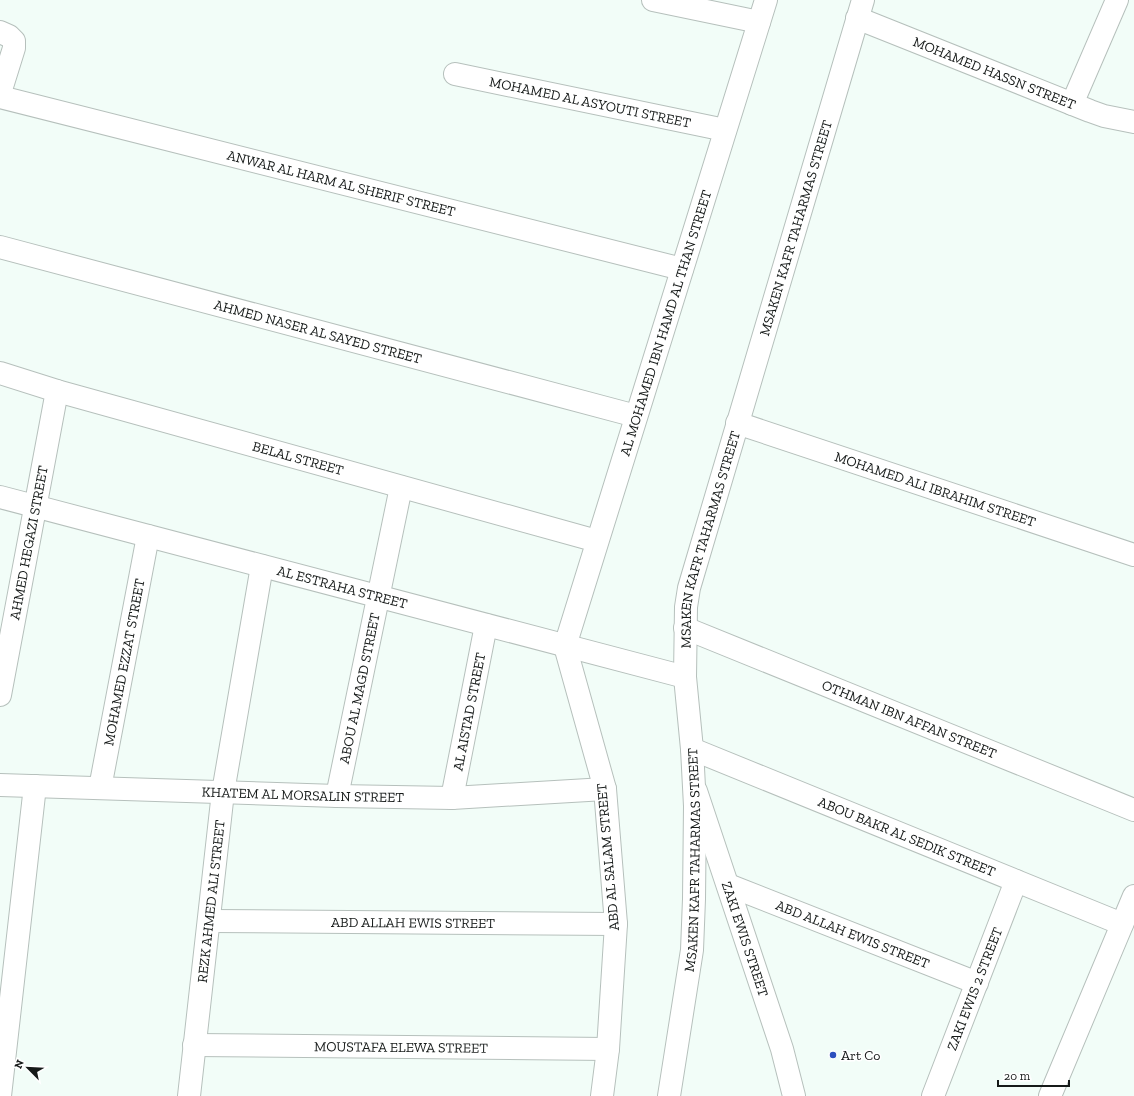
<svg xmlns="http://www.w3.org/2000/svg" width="1134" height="1096" font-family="'Zilla Slab',serif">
  <rect width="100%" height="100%" fill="#f2fdf8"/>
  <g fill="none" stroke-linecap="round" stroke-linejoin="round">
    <defs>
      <g id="minor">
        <path d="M653,0L759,22"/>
        <path id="s1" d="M857,18L1090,111L1104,116L1134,122"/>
        <path d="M0,32L9,36L14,41V48L0,93"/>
        <path id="s2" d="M455,74L725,130"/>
        <path id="s3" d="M0,97L682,269"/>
        <path d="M1072,104L1117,0"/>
        <path id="s4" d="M0,247L636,416"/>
        <path id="s5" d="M0,373L57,391L597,541"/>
        <path id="s6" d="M737,423L1134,555"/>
        <path id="s7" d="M0,497L685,677"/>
        <path id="s8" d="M685,628L1134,810"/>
        <path id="s9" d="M0,695L57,391"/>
        <path id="s10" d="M692,749L1122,924"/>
        <path id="s11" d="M0,785L337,796L452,798L605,789"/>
        <path id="s12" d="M100,788L148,536"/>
        <path id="s13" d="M696,791L782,1049L794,1096"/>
        <path id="s14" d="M337,796L401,487"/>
        <path id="s15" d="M452,798L486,625"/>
        <path id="s16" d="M728,885L977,983"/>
        <path id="s17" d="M209,921L616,924"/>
        <path id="s18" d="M194,1045L608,1049"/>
        <path d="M0,1096L35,786"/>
        <path id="s19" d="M189,1096L223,792L262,566"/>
        <path id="s20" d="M933,1096L1016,881"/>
        <path d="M1050,1096L1134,896"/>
      </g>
      <g id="tertiary">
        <path id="s21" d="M602,1096L608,1049L616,924L605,789L565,646L766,0"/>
        <path id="s22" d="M669,1096L692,950L694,899L695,806L692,749L685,677L686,607L689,588L863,0"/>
      </g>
    </defs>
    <use href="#minor" stroke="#b6c0bc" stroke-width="24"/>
    <use href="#tertiary" stroke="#b6c0bc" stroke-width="24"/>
    <use href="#minor" stroke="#fff" stroke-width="22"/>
    <use href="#tertiary" stroke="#fff" stroke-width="22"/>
  </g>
  <circle fill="#2d4fbe" stroke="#fff" stroke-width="1.5" cx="833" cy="1055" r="4"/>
  <g text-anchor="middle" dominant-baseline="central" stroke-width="3" stroke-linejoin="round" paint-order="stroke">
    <g font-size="14" fill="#161a19" stroke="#fff">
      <text stroke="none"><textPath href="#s1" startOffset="148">MOHAMED HASSN STREET</textPath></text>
      <text stroke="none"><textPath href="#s2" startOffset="138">MOHAMED AL ASYOUTI STREET</textPath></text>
      <text stroke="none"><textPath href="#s3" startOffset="352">ANWAR AL HARM AL SHERIF STREET</textPath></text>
      <text stroke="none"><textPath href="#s22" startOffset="886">MSAKEN KAFR TAHARMAS STREET</textPath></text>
      <text stroke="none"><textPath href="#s21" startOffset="795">AL MOHAMED IBN HAMD AL THAN STREET</textPath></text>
      <text stroke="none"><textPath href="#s4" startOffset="329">AHMED NASER AL SAYED STREET</textPath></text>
      <text stroke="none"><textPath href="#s5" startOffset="310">BELAL STREET</textPath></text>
      <text stroke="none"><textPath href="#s6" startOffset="209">MOHAMED ALI IBRAHIM STREET</textPath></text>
      <text stroke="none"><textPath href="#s22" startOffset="562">MSAKEN KAFR TAHARMAS STREET</textPath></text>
      <text stroke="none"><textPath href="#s9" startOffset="155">AHMED HEGAZI STREET</textPath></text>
      <text stroke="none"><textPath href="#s7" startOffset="354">AL ESTRAHA STREET</textPath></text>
      <text stroke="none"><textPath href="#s12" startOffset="128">MOHAMED EZZAT STREET</textPath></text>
      <text stroke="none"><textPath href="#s14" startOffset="110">ABOU AL MAGD STREET</textPath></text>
      <text stroke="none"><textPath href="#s15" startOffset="88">AL AISTAD STREET</textPath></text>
      <text stroke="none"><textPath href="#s8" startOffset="242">OTHMAN IBN AFFAN STREET</textPath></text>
      <text stroke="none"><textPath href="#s11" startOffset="303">KHATEM AL MORSALIN STREET</textPath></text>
      <text stroke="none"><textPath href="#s10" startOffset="232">ABOU BAKR AL SEDIK STREET</textPath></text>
      <text transform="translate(608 857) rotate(-95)">ABD AL SALAM STREET</text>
      <text stroke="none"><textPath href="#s22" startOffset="238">MSAKEN KAFR TAHARMAS STREET</textPath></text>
      <text stroke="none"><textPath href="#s19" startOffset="196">REZK AHMED ALI STREET</textPath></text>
      <text stroke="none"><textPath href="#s17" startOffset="204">ABD ALLAH EWIS STREET</textPath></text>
      <text stroke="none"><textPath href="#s16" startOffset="134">ABD ALLAH EWIS STREET</textPath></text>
      <text stroke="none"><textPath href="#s13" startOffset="156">ZAKI EWIS STREET</textPath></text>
      <text stroke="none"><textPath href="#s20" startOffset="115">ZAKI EWIS 2 STREET</textPath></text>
      <text stroke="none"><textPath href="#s18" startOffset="207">MOUSTAFA ELEWA STREET</textPath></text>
    </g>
    <g font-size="14" fill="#161a19" stroke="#fff" text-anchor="start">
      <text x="841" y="1055">Art Co</text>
    </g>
  </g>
  <g transform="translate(28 1068) rotate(294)" stroke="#ffffff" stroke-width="3" paint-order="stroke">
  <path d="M0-3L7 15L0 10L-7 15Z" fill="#161a19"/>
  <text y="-6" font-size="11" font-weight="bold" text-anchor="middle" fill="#161a19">N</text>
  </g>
  <path d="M998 1080v6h71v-6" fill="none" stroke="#161a19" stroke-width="2"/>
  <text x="1004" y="1080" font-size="12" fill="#161a19" stroke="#ffffff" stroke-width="3" paint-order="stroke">20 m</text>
</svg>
